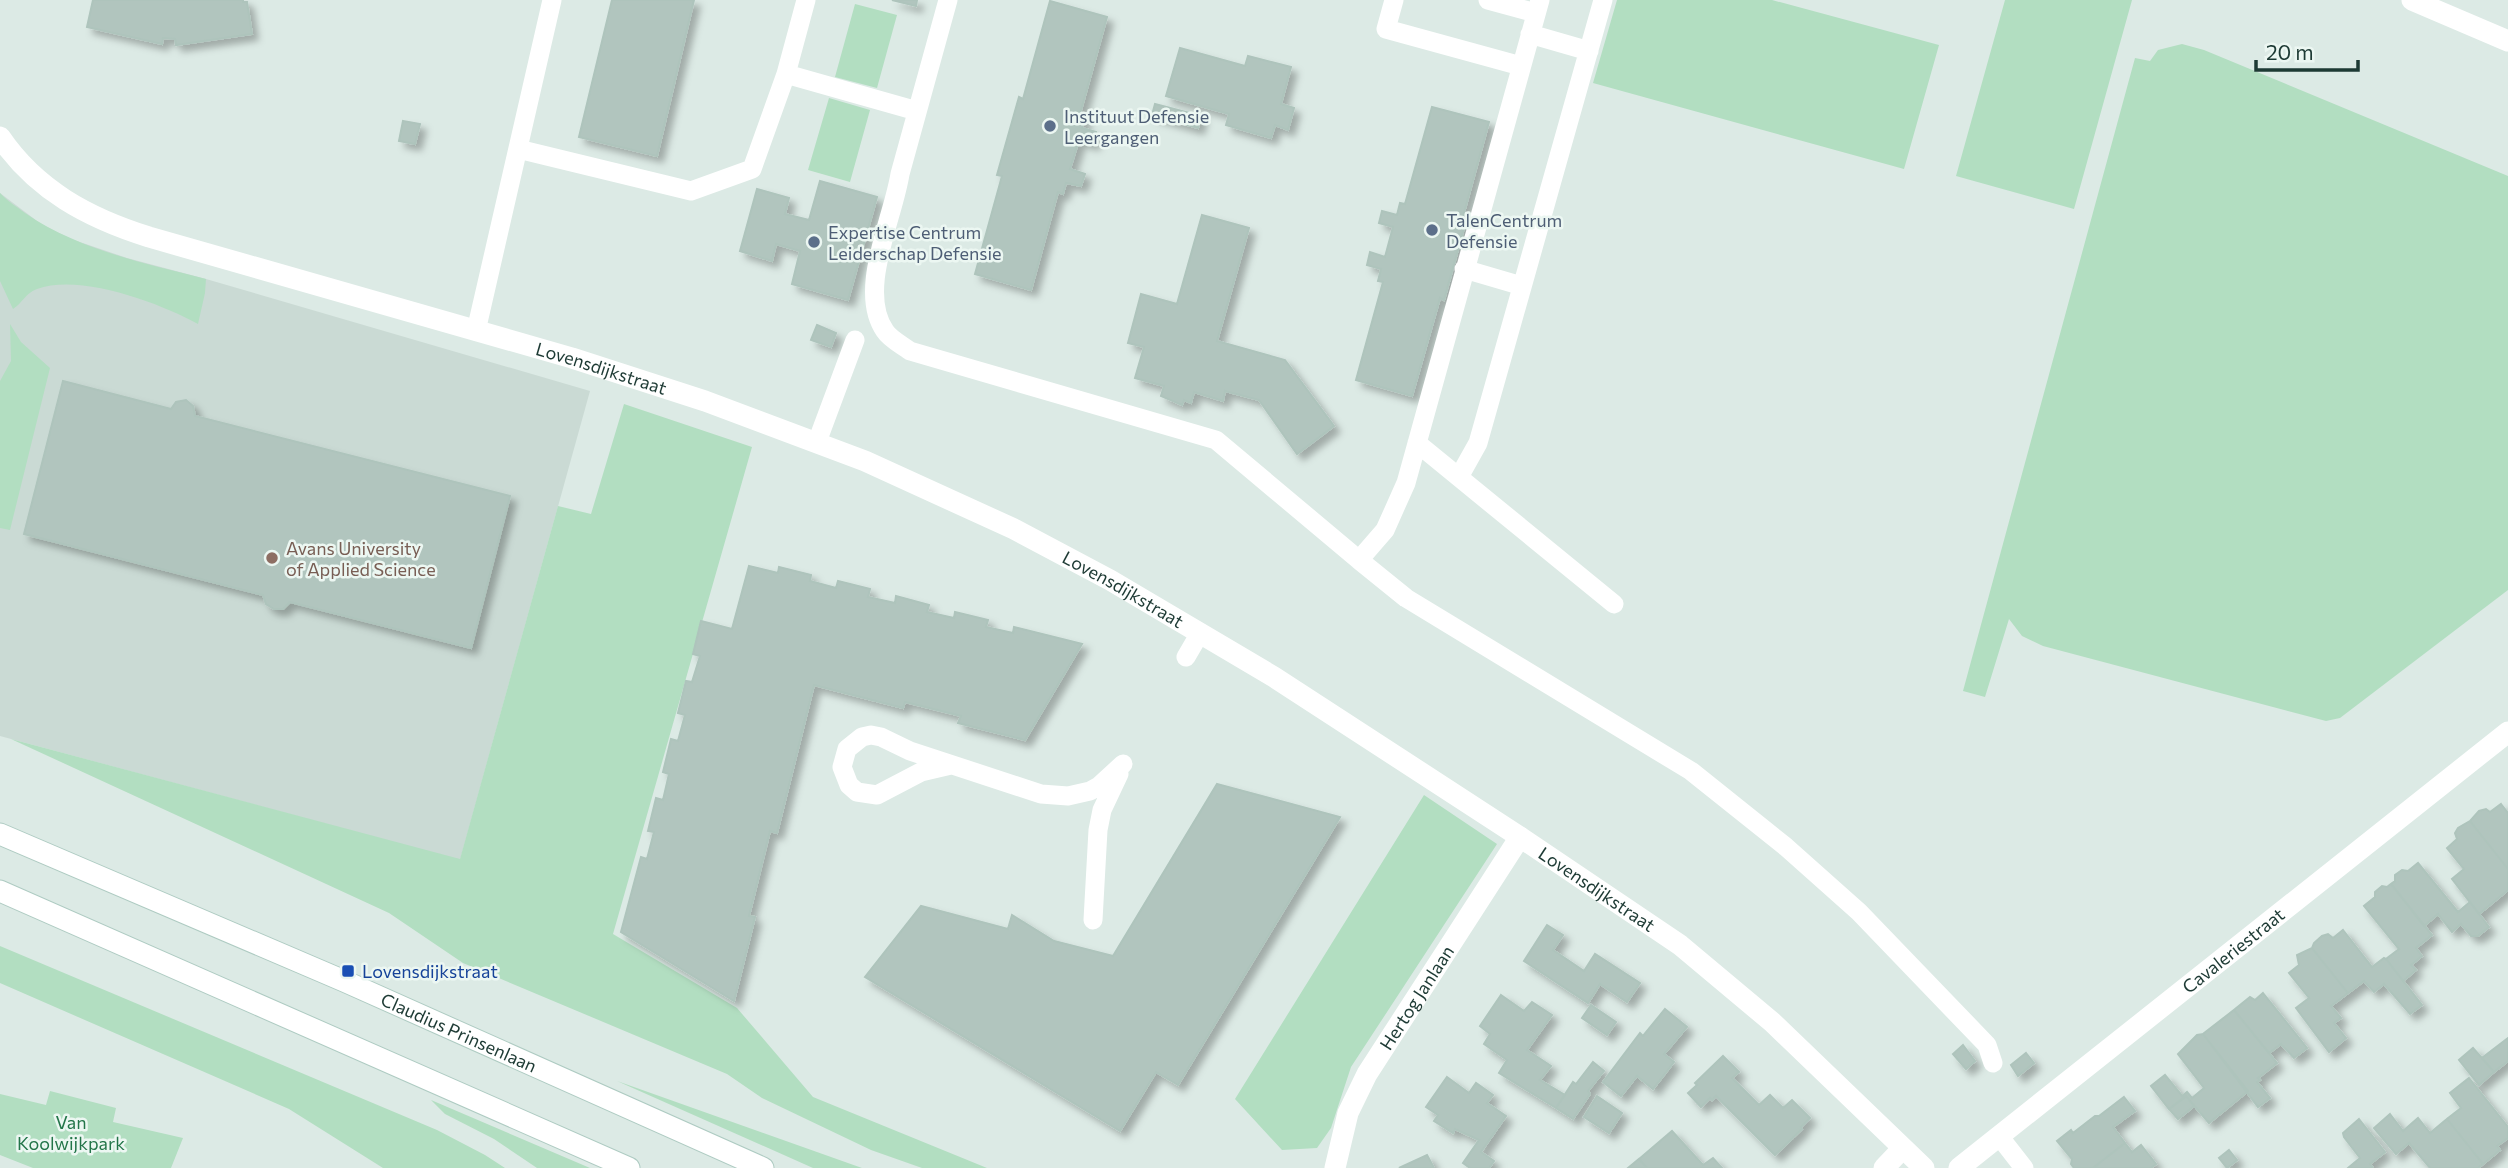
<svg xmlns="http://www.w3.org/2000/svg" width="2508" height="1168" font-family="Commissioner,sans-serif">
  <defs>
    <filter id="shadow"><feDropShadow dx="6" dy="6" stdDeviation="3.5" flood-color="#0004"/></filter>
  </defs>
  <rect width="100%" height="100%" fill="#dceae5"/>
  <path fill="#cadad4" d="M0,193L41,224L71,239L127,258L206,279L590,391L460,860L0,736Z"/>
  <path fill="#b2dec1" d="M1617,0H1772L1939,45L1904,169L1593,83Z
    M2005,0H2132L2074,209L1956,176Z
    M855,4L897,15L877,88L835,77Z
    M2182,44L2204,50L2508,176V590L2340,718L2326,721L2043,646L2022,636L2009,619L1985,697L1963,691L2135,58L2150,61L2158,50Z
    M829,98L870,110L850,182L808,170Z
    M0,193C7,201 16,206 25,213C79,250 144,263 206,279L205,293L198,324C160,303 80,273 37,289C24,294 23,303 13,309L0,281Z
    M10,324L21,342L50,368L10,530L0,528V381L11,361Z
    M624,404L752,447L613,934L737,1008L813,1097L987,1168H922L871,1150L762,1098L727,1074L463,963L389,913L11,739L460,859L558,506L591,514Z
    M1424,795L1497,844L1351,1067L1331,1128L1317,1148L1282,1150L1235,1099Z
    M0,946L437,1130L485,1155L505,1168H383L289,1109L0,983Z
    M617,1081L862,1168H813Z
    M50,1091L116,1108L113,1122L183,1138L171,1168H33L0,1155V1094L46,1105Z
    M431,1100L590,1168H537L494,1139L445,1114Z"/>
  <path fill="#b1c5be" stroke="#aec4bc" stroke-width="2" filter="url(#shadow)" d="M93,0H243V2H247L252,34L176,45L175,39L163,38L162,44L87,27Z
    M612,0H694L657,156L579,137Z
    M892,0H917L916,6Z
    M1050,1L1107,17L1080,114L1085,116L1082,128L1096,132L1093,144L1079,140L1070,169L1085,174L1081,186L1066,183L1063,194L1058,192L1031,290L975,274L1002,176L997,175L1019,97L1023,99Z
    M1180,48L1245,66L1248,56L1291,67L1281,104L1294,108L1288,130L1275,125L1271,138L1226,125L1229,114L1166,96Z
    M1155,104L1201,116L1198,128L1152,115Z
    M1432,107L1489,122L1462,220L1466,221L1444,300L1440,298L1412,396L1356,380L1383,282L1378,281L1381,269L1367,265L1370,252L1385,257L1393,227L1379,223L1382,211L1397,215L1400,203L1405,204Z
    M403,121L420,124L415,144L399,141Z
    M820,181L877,197L848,300L792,284L800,251L776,244L772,261L740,251L757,189L789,198L785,214L809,220Z
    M1202,215L1249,228L1217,341L1285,360L1334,426L1297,454L1259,400L1225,391L1223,401L1194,392L1191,403L1184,400L1182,405L1161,396L1164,386L1135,378L1144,347L1128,343L1141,294L1177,304Z
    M817,325L836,333L831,347L811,340Z
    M63,381L171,409L176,402L186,400L193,406L195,416L510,496L471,648L290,602L283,609H274L266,604L263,595L24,534Z
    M749,566L778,573L779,567L811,575L810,581L836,588L838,581L870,589L868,597L895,603L896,596L929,605L927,612L954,618L955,612L988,620L986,627L1013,633L1014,627L1082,644L1025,740L958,723L961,716L905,702L903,708L814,685L777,833L770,831L749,916L755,917L734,1001L621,932L641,857L647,859L654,832L648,831L656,798L663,800L669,774L663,772L671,739L678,741L685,715L678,713L686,681L692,682L700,656L693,654L701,621L732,629Z
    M1217,784L1340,817L1178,1085L1156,1072L1120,1131L865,977L921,906L1008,929L1012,915L1054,941L1113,956Z
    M2501,804L2508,813V869L2470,821L2479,811L2486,809L2490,812Z
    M2470,821L2508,869V890L2479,914L2452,879L2464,869L2447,848L2457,839L2455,833L2458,828Z
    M2418,863L2458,912L2470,902L2489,927L2478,936H2471L2461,924L2452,932L2438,914L2424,926L2391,884L2395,881V875L2402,870L2408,871Z
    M2391,884L2432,935L2416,948L2422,956L2411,965L2416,970L2403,981L2386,959L2399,949L2364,906L2375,897V892L2382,886L2387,887Z
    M1547,925L1563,935L1553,950L1584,971L1595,954L1640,983L1627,1002L1600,984L1588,1003L1524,961Z
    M2343,930L2372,967L2384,958L2386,959L2422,1005L2410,1014L2384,984L2374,992L2364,981L2348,993L2312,948L2314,943L2322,936L2328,934L2333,938Z
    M2312,948L2348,993L2331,1006L2341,1018L2334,1023L2346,1038L2329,1052L2296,1008L2309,998L2289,973L2299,965L2297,955Z
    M2263,993L2307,1048L2294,1058L2281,1044L2269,1053L2234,1010L2250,997L2255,1000Z
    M1501,995L1524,1011L1532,1002L1552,1015L1527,1050L1551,1066L1540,1080L1565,1095L1556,1108L1499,1073L1507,1060L1484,1044L1490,1034L1480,1026Z
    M1591,1005L1616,1022L1607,1035L1582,1018Z
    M1665,1009L1687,1027L1664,1054L1674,1062L1653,1089L1637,1076L1621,1096L1603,1082L1640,1033L1643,1036Z
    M2234,1010L2277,1063L2258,1078L2260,1080L2257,1082L2270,1098L2258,1107L2203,1034Z
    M2203,1034L2248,1091L2209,1123L2186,1096L2184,1098L2182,1096L2187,1092L2192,1098L2204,1088L2178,1054L2197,1035Z
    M2508,1038V1061L2494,1072L2482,1058Z
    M1963,1045L1975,1061L1966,1069L1953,1054Z
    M2473,1048L2494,1072L2479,1085L2459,1060Z
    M2026,1053L2034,1063L2018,1076L2011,1065Z
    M1723,1056L1739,1072L1732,1078L1759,1105L1770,1095L1783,1108L1792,1100L1810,1118L1801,1127L1802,1129L1775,1155L1716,1096L1712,1100L1710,1098L1701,1107L1688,1093L1697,1085L1695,1083Z
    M1593,1062L1604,1071L1588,1091L1590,1094L1573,1119L1556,1108L1573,1082L1576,1084Z
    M2165,1075L2184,1098L2169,1109L2151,1086Z
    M1447,1077L1469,1093L1476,1083L1493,1095L1487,1103L1506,1116L1481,1152L1494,1161L1489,1168H1470L1463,1163L1479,1140L1455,1129L1453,1133L1434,1121L1438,1115L1426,1107Z
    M2469,1078L2508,1127V1138L2497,1146L2500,1150L2483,1164L2447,1119L2461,1108L2450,1093Z
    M1597,1096L1622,1113L1609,1133L1584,1117Z
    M2186,1096L2194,1106L2178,1119L2169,1109Z
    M2124,1097L2135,1111L2113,1127L2125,1143L2093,1168H2074L2071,1164L2072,1159L2057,1141L2071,1130L2073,1133L2095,1116H2099Z
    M2390,1114L2403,1131L2418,1118L2430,1133L2447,1119L2483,1164L2478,1168H2430L2409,1143L2396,1154L2374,1128Z
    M2359,1119L2385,1152L2370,1164L2373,1168H2348L2360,1158L2344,1137L2343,1133Z
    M1672,1131L1703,1165L1713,1158L1722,1168H1647L1639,1159Z
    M2125,1143L2132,1152L2141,1145L2156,1164L2151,1168H2093Z
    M2229,1150L2237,1160L2227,1168L2219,1158Z
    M1427,1155L1434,1168H1399Z
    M1639,1159L1647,1168H1628Z"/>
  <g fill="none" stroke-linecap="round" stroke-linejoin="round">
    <defs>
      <g id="secondary">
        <path id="s4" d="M0,834L344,981L763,1168"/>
        <path d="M0,891L629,1168"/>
      </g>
    </defs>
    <use href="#secondary" stroke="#aecbc2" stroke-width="23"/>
    <path stroke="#fff" stroke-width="19" d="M806,0L786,74L917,111
      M948,0L900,174C893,219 857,291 885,331C890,339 902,345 910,351L1216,440L1359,560L1385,530L1406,483L1540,0
      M1394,0L1386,29L1521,66
      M1488,0L1536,13
      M1530,34L1589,51
      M518,149L691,191L752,169L786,74
      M1464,269L1522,286
      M476,331L552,0
      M817,442L855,340
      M1417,443L1614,604
      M1459,477L1478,443L1603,0
      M1359,560L1406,598L1691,771L1786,847L1859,912L1987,1045L1993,1063
      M1186,657L1200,633
      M951,765L921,772L877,795L857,792L849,785L842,767L847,749L862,737L871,735L881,737L910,751L1041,794L1068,796L1090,791L1099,786L1123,764
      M1093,920L1098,830L1102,810L1119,774
      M1999,1136L2024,1168"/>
    <g stroke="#fff" stroke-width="21">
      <path d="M2412,0L2508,41"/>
      <path id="s1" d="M0,137C36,190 88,218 149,237L572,358L705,401L865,461L1014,529L1110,580L1274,677L1520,837L1680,945L1772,1022L1924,1168"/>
      <path id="s2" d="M1335,1168L1348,1113L1367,1074L1520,837"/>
      <path d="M1884,1168L1902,1149"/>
      <path id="s3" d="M1959,1168L2508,732"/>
    </g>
    <use href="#secondary" stroke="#fff" stroke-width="21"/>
  </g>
  <g fill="#5c6f8a" stroke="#ecf7f2" stroke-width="2.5">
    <circle cx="1050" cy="126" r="7"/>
    <circle cx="1432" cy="230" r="7"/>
    <circle cx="814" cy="242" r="7"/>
  </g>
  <circle fill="#8d6e63" stroke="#ecf7f2" stroke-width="2.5" cx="272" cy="558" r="7"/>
  <rect fill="#1a4fb4" stroke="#ecf7f2" stroke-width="2.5" x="341" y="964" width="14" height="14" rx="3.5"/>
  <g text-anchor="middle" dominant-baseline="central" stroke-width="5" stroke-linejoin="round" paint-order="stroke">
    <g font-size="18" fill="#4e5e75" stroke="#ecf7f2" text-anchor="start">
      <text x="1064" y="116">Instituut Defensie<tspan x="1064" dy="21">Leergangen</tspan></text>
      <text x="1446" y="220">TalenCentrum<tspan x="1446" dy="21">Defensie</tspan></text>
      <text x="828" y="232">Expertise Centrum<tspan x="828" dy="21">Leiderschap Defensie</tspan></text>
    </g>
    <g font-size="18" fill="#1d3a34" stroke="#ecf7f2">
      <text stroke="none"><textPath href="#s1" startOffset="654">Lovensdijkstraat</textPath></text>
      <text stroke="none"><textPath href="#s1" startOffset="1222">Lovensdijkstraat</textPath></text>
      <text stroke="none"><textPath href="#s1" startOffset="1783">Lovensdijkstraat</textPath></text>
      <text stroke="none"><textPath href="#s3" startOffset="350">Cavaleriestraat</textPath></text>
      <text stroke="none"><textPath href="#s2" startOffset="191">Hertog Janlaan</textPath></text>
      <text stroke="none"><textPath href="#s4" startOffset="500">Claudius Prinsenlaan</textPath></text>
    </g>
    <g font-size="18" fill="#785e54" stroke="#ecf7f2" text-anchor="start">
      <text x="286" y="548">Avans University<tspan x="286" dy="21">of Applied Science</tspan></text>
    </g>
    <g font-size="18" fill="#164399" stroke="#ecf7f2" text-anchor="start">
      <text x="362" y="971">Lovensdijkstraat</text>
    </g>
    <g font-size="18" fill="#237549" stroke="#ecf7f2">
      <text x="71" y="1122">Van<tspan x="71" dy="21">Koolwijkpark</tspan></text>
    </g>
  </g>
  <path d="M2256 60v10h102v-10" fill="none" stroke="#1d3a34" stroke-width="3.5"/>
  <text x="2266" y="60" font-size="21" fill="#1d3a34" stroke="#ecf7f2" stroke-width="5" paint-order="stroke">20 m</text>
</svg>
